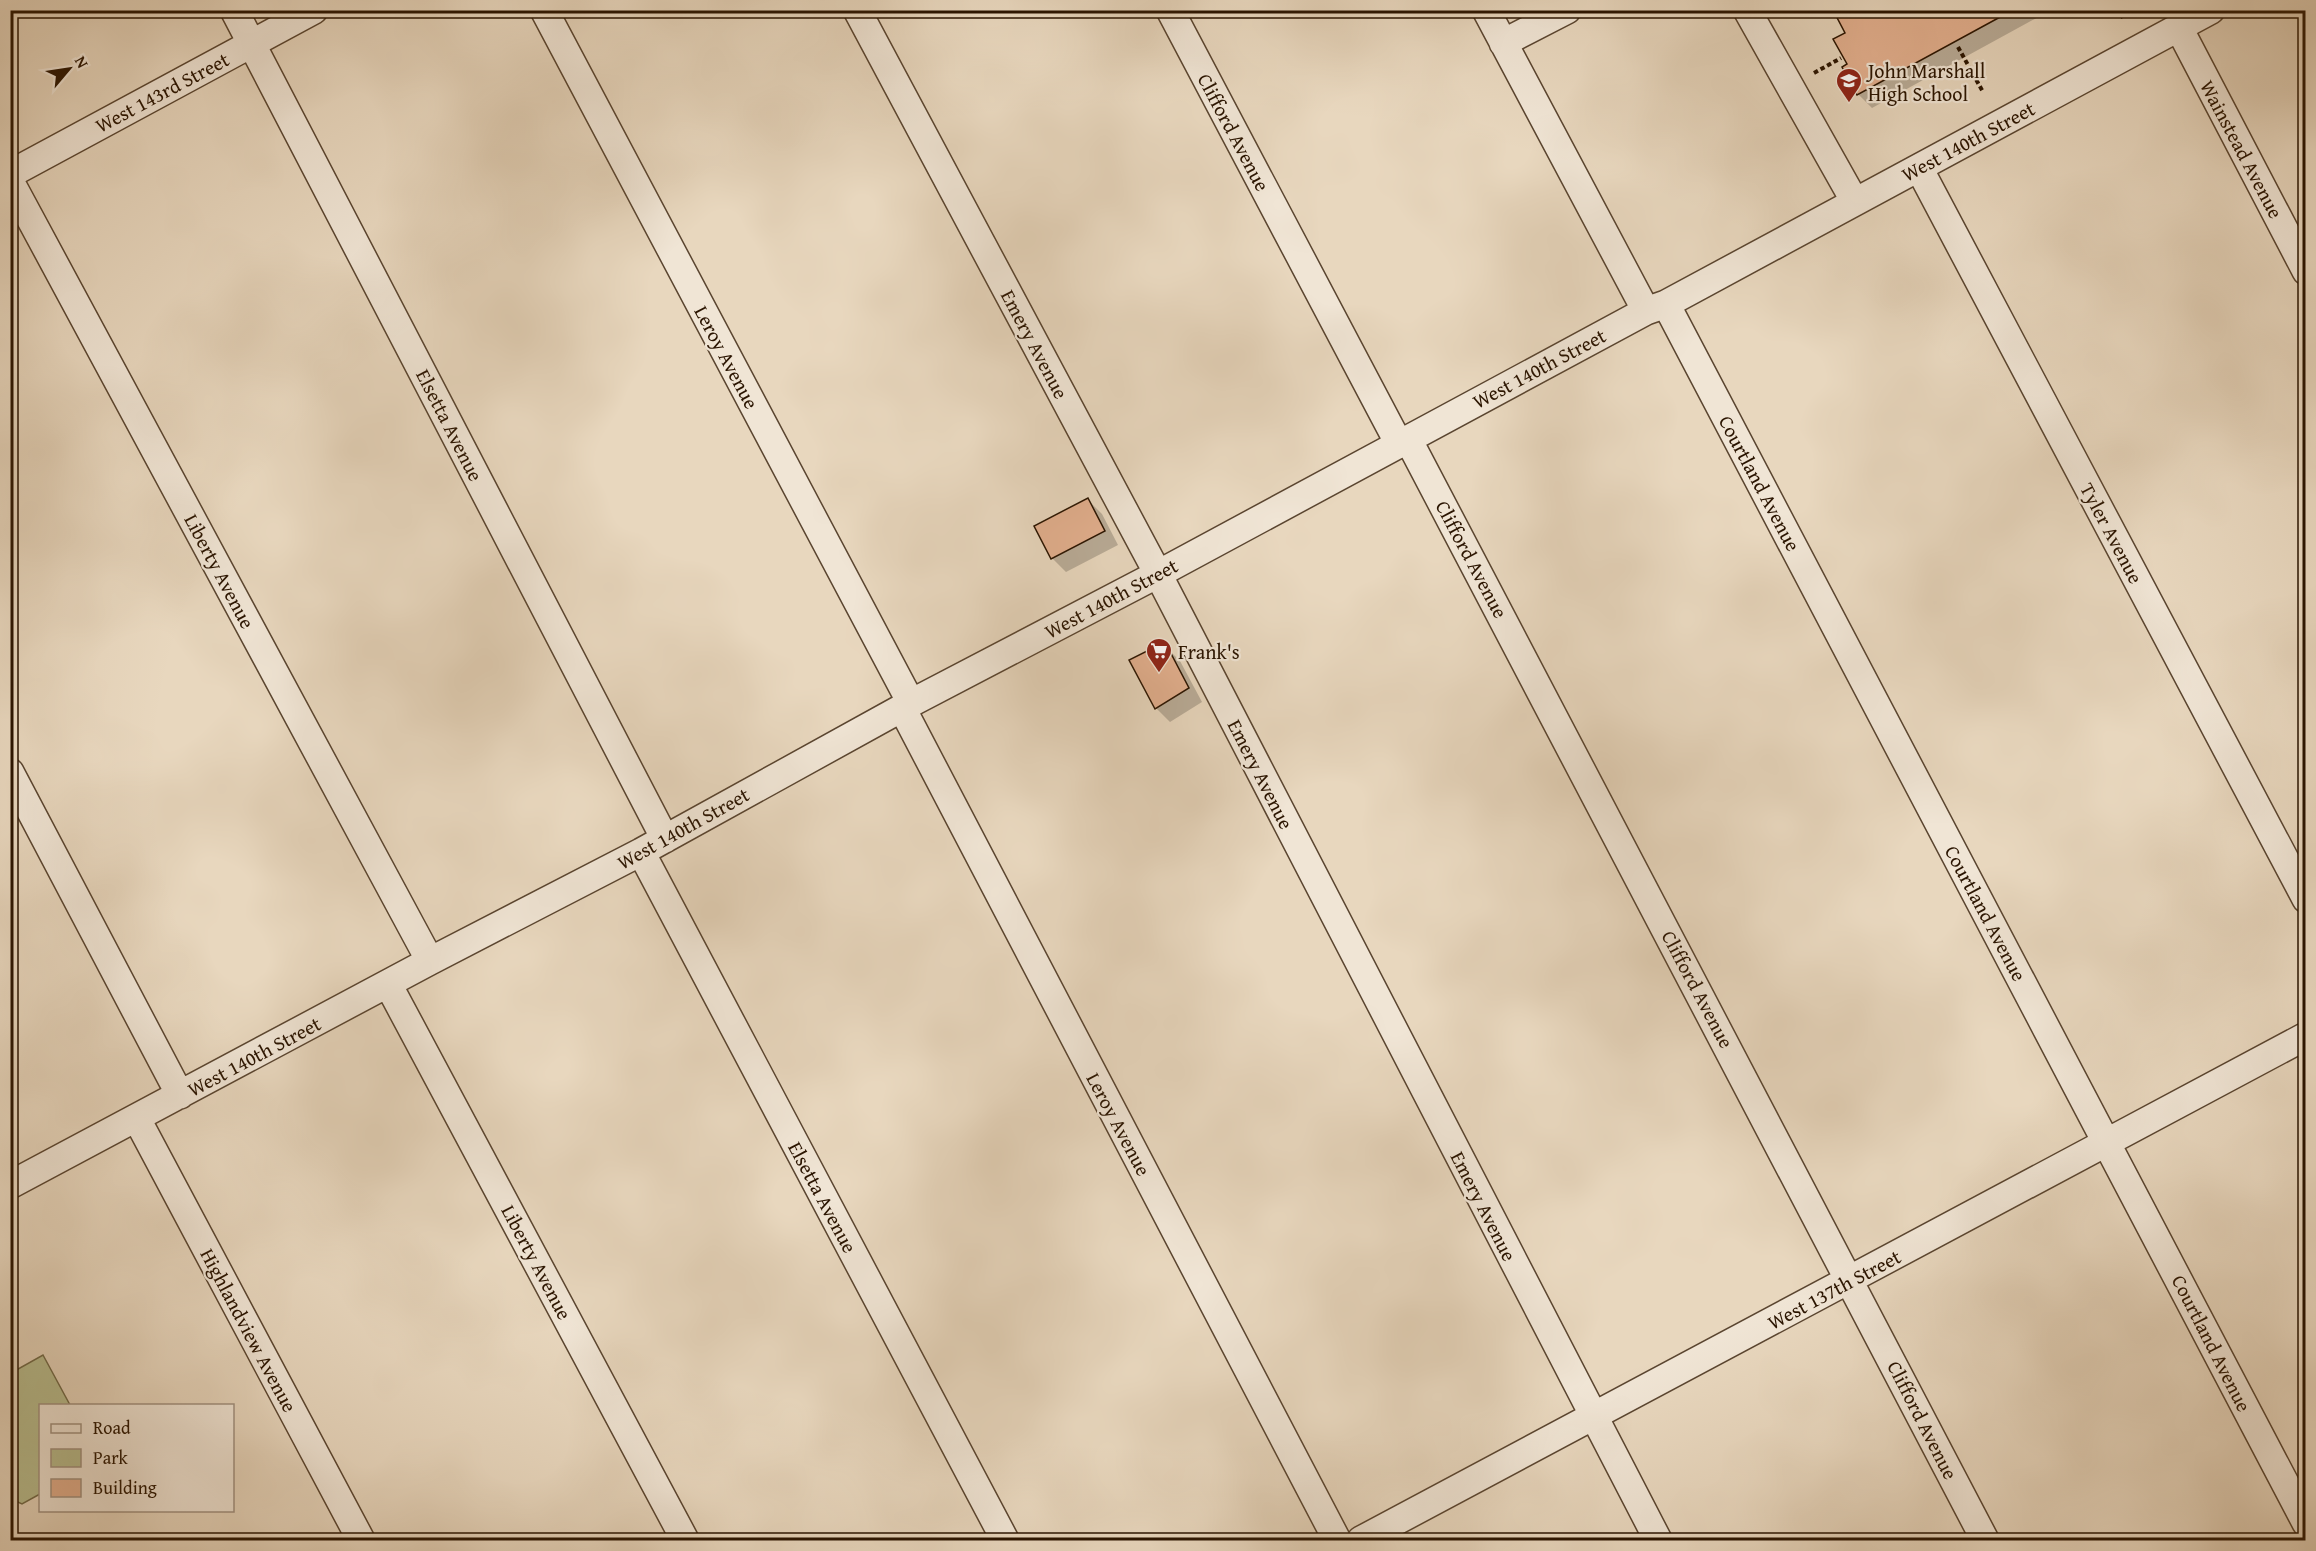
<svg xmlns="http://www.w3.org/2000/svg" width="2316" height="1551" font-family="'Gentium Book Plus',serif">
  <rect width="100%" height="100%" fill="#e8d7be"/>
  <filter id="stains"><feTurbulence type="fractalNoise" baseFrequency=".00333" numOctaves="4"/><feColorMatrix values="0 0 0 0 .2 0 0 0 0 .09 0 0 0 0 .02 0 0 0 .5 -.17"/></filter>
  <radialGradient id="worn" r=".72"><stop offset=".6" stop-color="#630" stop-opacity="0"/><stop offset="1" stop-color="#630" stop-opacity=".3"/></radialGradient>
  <path fill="#b8be90" stroke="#716948" stroke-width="1.5" d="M43,1355L70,1405L40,1406V1494L22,1504L11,1499V1373Z"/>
  <path fill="#0003" d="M1835,10H2051L1872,108L1858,94L1849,65L1847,33Z
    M1088,500L1102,514L1118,545L1066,572L1052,558Z
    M1166,647L1180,661L1202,702L1170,722L1156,708Z"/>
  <path fill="#e3b08f" stroke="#2a1400" stroke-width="1.5" d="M1833,10H2013L1857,95L1842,67L1847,64L1833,39L1845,33Z
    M1088,498L1105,531L1051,559L1034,526Z
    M1159,645L1167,646L1189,688L1155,709L1129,660Z"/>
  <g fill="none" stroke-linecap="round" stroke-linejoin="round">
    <defs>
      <path id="minor" d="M234,10L665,839
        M544,10L911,703
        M857,10L1158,574L1658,1540
        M1170,10L1399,444
        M1486,10L1646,311
        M1747,10L1855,202
        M2179,28L2306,271
        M1503,43L1567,10
        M1919,168L2306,899
        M10,174L314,10
        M10,181L430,961
        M1666,304L2306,1523
        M1408,439L1985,1540
        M902,708L1337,1540
        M10,772L180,1095
        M641,852L1005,1540
        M388,984L685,1540
        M137,1119L361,1540
        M10,1185L430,961L641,852L911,703L1158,574L1646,311L1666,304L2211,10
        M1361,1540L2306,1036"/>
    </defs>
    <use href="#minor" stroke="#5a4530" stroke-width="30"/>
    <path stroke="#2a1400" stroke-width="4" stroke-dasharray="4.5 3" stroke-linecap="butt" d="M2119,10L2123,18
      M1958,47L1983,92
      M1814,73L1841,58"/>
    <use href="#minor" stroke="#f0e5d5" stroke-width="27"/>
  </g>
  <defs>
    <symbol id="school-pin" viewBox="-11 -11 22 30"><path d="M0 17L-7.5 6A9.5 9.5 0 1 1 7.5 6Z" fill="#8f2418" stroke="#f0e5d5"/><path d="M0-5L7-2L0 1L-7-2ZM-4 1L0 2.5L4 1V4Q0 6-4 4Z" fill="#fff"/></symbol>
    <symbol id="supermarket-pin" viewBox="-11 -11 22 30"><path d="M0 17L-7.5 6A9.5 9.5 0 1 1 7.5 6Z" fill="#8f2418" stroke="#f0e5d5"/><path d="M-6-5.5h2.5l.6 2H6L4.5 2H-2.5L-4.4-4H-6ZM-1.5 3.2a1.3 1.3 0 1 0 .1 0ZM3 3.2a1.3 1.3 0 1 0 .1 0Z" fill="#fff"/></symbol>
  </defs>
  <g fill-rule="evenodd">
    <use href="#school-pin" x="1834" y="66" width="30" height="40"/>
    <use href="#supermarket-pin" x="1144" y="636" width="30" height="40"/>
  </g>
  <g text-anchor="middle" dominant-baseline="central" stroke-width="4.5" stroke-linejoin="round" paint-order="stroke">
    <g font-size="20" fill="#2a1400" stroke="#f0e5d5" text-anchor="start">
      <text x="1868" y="70">John Marshall<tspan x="1868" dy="23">High School</tspan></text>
      <text x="1178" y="651">Frank's</text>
    </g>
    <g font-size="20" fill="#2a1400" stroke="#f0e5d5">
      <text transform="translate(162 92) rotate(-28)">West 143rd Street</text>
      <text transform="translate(1234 132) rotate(62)">Clifford Avenue</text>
      <text transform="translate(1968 141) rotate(-28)">West 140th Street</text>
      <text transform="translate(2242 149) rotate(62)">Wainstead Avenue</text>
      <text transform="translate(1035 344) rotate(62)">Emery Avenue</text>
      <text transform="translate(727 357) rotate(62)">Leroy Avenue</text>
      <text transform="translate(1539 368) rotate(-28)">West 140th Street</text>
      <text transform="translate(450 425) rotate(63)">Elsetta Avenue</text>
      <text transform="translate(1760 483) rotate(62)">Courtland Avenue</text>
      <text transform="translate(2112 533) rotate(62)">Tyler Avenue</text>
      <text transform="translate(1472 559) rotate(62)">Clifford Avenue</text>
      <text transform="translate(220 571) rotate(62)">Liberty Avenue</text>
      <text transform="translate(1111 598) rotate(-28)">West 140th Street</text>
      <text transform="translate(1261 774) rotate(63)">Emery Avenue</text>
      <text transform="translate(683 828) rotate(-29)">West 140th Street</text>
      <text transform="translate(1986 913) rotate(62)">Courtland Avenue</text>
      <text transform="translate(1698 989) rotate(62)">Clifford Avenue</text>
      <text transform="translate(254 1056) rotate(-28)">West 140th Street</text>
      <text transform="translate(1119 1124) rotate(62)">Leroy Avenue</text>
      <text transform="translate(823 1197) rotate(62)">Elsetta Avenue</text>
      <text transform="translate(1484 1206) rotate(63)">Emery Avenue</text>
      <text transform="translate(537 1262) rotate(62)">Liberty Avenue</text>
      <text transform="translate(1834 1289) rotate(-28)">West 137th Street</text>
      <text transform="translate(249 1330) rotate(62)">Highlandview Avenue</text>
      <text transform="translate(2212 1343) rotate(63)">Courtland Avenue</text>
      <text transform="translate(1923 1420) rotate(63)">Clifford Avenue</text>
    </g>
  </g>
  <rect width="2316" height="1551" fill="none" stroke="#e8d7be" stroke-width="36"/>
  <rect x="12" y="12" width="2292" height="1527" fill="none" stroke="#2a1400" stroke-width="3"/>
  <rect x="18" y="18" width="2280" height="1515" fill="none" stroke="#2a1400" stroke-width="1.5"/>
  <rect x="39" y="1404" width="195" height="108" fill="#f0e5d5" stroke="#a19180" stroke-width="1.5"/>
  <rect x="51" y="1424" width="30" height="9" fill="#f0e5d5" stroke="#a19180" stroke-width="1.5"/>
  <text x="93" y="1434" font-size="18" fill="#2a1400">Road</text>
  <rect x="51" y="1449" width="30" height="18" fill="#b8be90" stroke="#a19180" stroke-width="1.5"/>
  <text x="93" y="1464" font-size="18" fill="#2a1400">Park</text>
  <rect x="51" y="1479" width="30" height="18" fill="#e3b08f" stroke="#a19180" stroke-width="1.5"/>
  <text x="93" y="1494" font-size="18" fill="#2a1400">Building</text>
  <g transform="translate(69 69) rotate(61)" stroke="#f0e5d5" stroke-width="4.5" paint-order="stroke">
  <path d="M0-4.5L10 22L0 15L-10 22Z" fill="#2a1400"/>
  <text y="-9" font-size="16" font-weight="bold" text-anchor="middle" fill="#2a1400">N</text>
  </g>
  <rect width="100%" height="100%" filter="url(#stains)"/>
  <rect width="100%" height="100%" fill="url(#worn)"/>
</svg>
